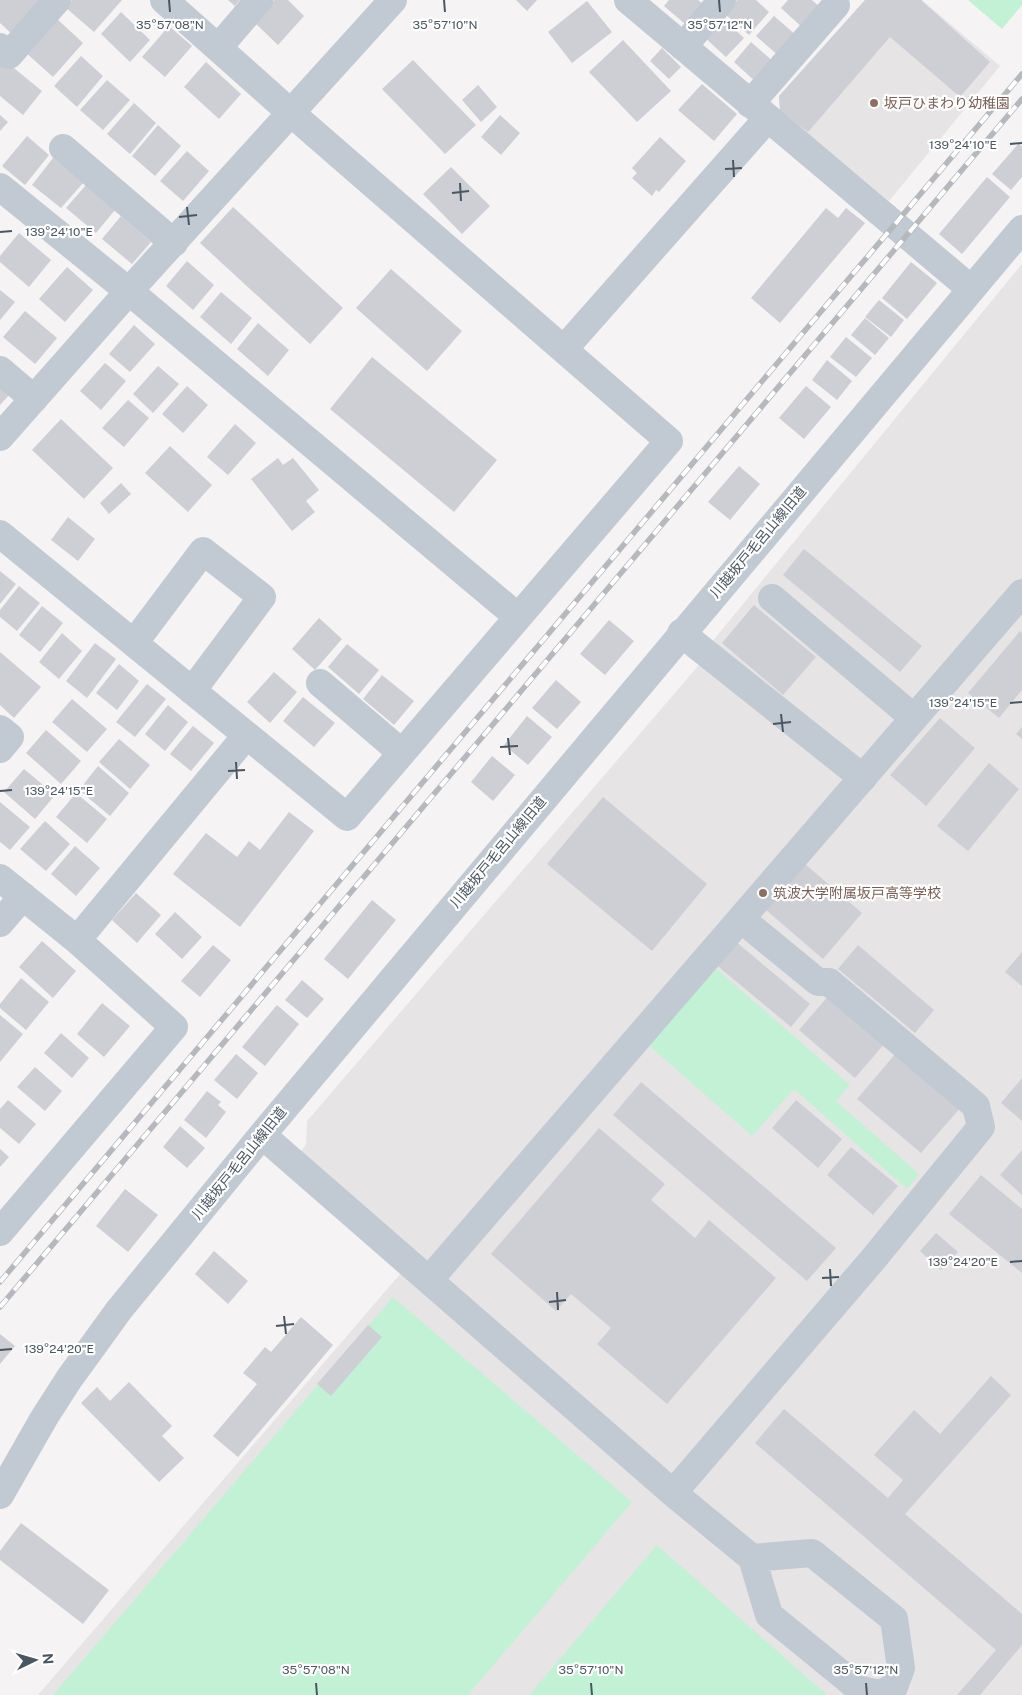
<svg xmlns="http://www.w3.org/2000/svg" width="1022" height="1695" font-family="'Public Sans','Noto Sans JP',sans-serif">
  <rect width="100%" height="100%" fill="#f5f3f3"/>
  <path fill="#e6e4e5" d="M865,0H922L1000,66L889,201L780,111L779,96Z
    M1022,264V1695H38L401,1273L287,1173L306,1144L307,1121L699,665L711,643Z"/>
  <path fill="#c3f1d5" d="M968,0H1022V5L1002,29Z
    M712,965L850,1085L836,1101L919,1174L907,1189L794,1089L752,1136L645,1042Z
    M393,1297L632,1502L468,1695H53Z
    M657,1545L827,1695H529Z"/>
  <path fill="#cdcfd5" d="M0,0H43L12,34L0,23Z
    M72,0H122L94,32L65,7Z
    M228,0H240L235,6Z
    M274,0H288L304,16L278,45L254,22Z
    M516,0H537L527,11Z
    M669,0H698L703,4L685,24L664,6Z
    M737,0H756L769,12L749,35L725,14Z
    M788,0H812L822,9L804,29L781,8Z
    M865,0H921L990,62L960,97L890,37L808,132L780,111L779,96Z
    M587,1L612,32L572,63L548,32Z
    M121,12L150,40L130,62L101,34Z
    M720,16L744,38L726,57L703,36Z
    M774,16L797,36L780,57L756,36Z
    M55,17L83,43L53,77L24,51Z
    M169,26L192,46L165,77L142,57Z
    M623,40L671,91L637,122L589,72Z
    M751,42L775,63L757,83L734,62Z
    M662,48L681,67L669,79L650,61Z
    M81,56L103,76L77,107L54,86Z
    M4,60L42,91L23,115L0,96V64Z
    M413,60L476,125L445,154L382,89Z
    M206,62L241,94L219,119L184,87Z
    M107,80L130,100L103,130L80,110Z
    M702,84L737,114L714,141L678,110Z
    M478,85L497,107L481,122L462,100Z
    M134,103L156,123L130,154L107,134Z
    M0,115L8,122L0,131Z
    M500,115L520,133L501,155L481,137Z
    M158,125L181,146L155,176L132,156Z
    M27,136L49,155L25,185L2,166Z
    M660,137L686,161L659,192L656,190L652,196L632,178L637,173L632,168Z
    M1019,143L1022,147V177L1011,190L992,174Z
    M187,151L209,171L183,201L160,181Z
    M53,158L83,183L61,208L32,185Z
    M451,167L490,206L462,234L423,194Z
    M987,177L1010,197L962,254L939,234Z
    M86,185L115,210L96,233L66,208Z
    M233,207L343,308L310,344L200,243Z
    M826,208L838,218L846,208L865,223L780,323L751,298Z
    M121,216L151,242L132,264L102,239Z
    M19,233L51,260L29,287L0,262V256Z
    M187,261L214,285L193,310L166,286Z
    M911,262L937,283L907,319L882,298Z
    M67,267L93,290L65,322L39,299Z
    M391,269L462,331L427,371L356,308Z
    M0,290L15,302L0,320Z
    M221,292L252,318L231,344L200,317Z
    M879,300L904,320L891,337L865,317Z
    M25,311L57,338L35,364L3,337Z
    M865,318L889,338L875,355L851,335Z
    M258,323L289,350L268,376L237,349Z
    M134,325L155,344L130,372L109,354Z
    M846,337L872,358L856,377L830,357Z
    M372,357L497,460L454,512L330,409Z
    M827,360L852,381L837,400L812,380Z
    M105,363L126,381L101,410L80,391Z
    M158,366L179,384L153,413L133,394Z
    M0,386L10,394L0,405Z
    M187,386L208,405L183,433L162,414Z
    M806,386L831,407L804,439L779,418Z
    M128,400L149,418L124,447L102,428Z
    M61,419L113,468L84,499L32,450Z
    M235,424L256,443L228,475L207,457Z
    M170,446L212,485L188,512L145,473Z
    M278,458L283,465L293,458L319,490L306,501L315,512L292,531L251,479Z
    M739,466L760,484L730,520L708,502Z
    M121,483L131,494L109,514L100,503Z
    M68,517L95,539L78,561L51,540Z
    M804,549L922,646L900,672L783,575Z
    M0,571L16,584L0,604Z
    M19,586L40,603L17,631L0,617V610Z
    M754,605L816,657L783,695L722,643Z
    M42,606L63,623L40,652L19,635Z
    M319,618L342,639L315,670L292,649Z
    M609,620L634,641L605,675L580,654Z
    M1020,631L1022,633V690L999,718L968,693Z
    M62,633L82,651L59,679L39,662Z
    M95,643L116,659L87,698L66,681Z
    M347,644L379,670L359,694L328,667Z
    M0,652L41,687L14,718L0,705Z
    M119,664L139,681L117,710L96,693Z
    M274,672L297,692L270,723L247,702Z
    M382,675L414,701L394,725L363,699Z
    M556,680L581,702L557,729L532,708Z
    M147,684L166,699L135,737L116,722Z
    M303,697L335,723L314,747L283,721Z
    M72,699L107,729L87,752L52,722Z
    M168,705L188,722L165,751L145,734Z
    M527,716L552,737L528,765L504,745Z
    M940,718L975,748L926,806L890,775Z
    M193,726L214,743L191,771L170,754Z
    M1022,727V739L1016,734Z
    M46,730L81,761L61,784L26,753Z
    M119,739L150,765L130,789L99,762Z
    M492,756L515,775L493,801L471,782Z
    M989,763L1019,789L968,851L937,826Z
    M98,766L129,793L110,816L79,790Z
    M24,769L55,795L35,819L4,792Z
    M76,793L107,819L87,843L56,817Z
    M603,797L707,884L652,951L547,864Z
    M0,802L30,827L10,850L0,842Z
    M289,812L314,831L240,927L173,874L206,833L237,857L249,841L260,850Z
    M45,821L70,844L46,871L20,849Z
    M75,846L100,868L76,896L51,874Z
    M798,858L862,913L823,959L759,904Z
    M136,893L161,915L137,943L112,920Z
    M372,900L396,920L348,979L324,959Z
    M175,912L202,937L182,959L155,934Z
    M734,940L810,1004L791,1027L714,963Z
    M42,941L76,971L53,998L19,967Z
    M213,945L231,960L200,997L181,981Z
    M858,945L934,1010L915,1033L838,969Z
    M1022,952V986L1005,972Z
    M21,978L49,1002L26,1030L0,1008V1004Z
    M302,980L324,999L307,1018L285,1000Z
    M829,995L885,1043L855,1078L799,1030Z
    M102,1003L130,1026L104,1057L77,1034Z
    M277,1005L299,1024L265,1066L242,1047Z
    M0,1015L23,1034L0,1062Z
    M61,1033L89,1058L72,1078L44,1053Z
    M897,1052L961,1107L921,1153L857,1099Z
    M236,1054L258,1073L237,1099L214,1080Z
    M35,1067L62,1091L45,1111L17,1087Z
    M1022,1078V1121L1001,1103Z
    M641,1082L836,1248L807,1281L613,1115Z
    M207,1091L221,1102L218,1105L226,1112L206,1138L184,1120Z
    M8,1100L36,1124L19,1144L0,1128V1109Z
    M796,1100L842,1139L818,1168L772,1128Z
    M180,1126L205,1148L187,1168L163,1147Z
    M599,1128L665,1184L651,1200L695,1238L709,1220L776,1278L667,1404L597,1344L611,1328L571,1294L556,1311L491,1254Z
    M851,1147L898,1186L873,1215L827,1175Z
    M0,1149L9,1157L0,1167Z
    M1022,1150V1195L1000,1175Z
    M981,1175L1022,1209V1273L949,1214Z
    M125,1189L158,1215L128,1252L96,1226Z
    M936,1233L958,1252L941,1270L920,1251Z
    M214,1251L248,1281L228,1304L195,1274Z
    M301,1317L333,1345L238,1457L213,1436L257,1384L243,1373L265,1347L271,1352Z
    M368,1325L382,1337L331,1396L317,1384Z
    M0,1334L15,1346L0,1364Z
    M991,1376L1011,1395L905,1514L1022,1614V1645L980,1695H957L996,1650L755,1443L784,1409L888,1498L903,1480L874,1455L914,1410L940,1434Z
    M129,1382L172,1426L162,1436L184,1458L159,1482L81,1403L97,1387L110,1401Z
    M21,1523L109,1590L83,1624L0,1560V1551Z"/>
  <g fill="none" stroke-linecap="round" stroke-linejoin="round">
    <path stroke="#c1cad2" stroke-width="28" d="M628,0L971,289
      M0,47L9,55L57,0
      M683,47L722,0
      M218,48L259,0
      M750,104L836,5
      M63,148L174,243
      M0,187L142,302L518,617
      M564,349L767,119
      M0,370L34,399
      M0,437L129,291L393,0
      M0,534L347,817L669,441L291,113L164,0
      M772,598L914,718
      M681,633L863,778
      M134,643L203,551L262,597L192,691
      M320,683L402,753
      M0,729L10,737L0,749
      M0,878L77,940L174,1027L0,1232
      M0,923L23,896
      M77,940L246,736
      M262,1135L673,1493L875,1257L981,1127L976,1106L829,982H818L741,919
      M429,1280L1022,593
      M673,1493L752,1558L812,1553L894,1619L901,1668L894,1687L880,1694L861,1690L769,1615L752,1558
      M0,1495L44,1418L69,1379L119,1310L262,1135L1022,229"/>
    <defs>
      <path id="rail" d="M0,1282L1022,74
        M0,1307L1022,99"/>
    </defs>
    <use href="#rail" stroke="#b5b8bd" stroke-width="5.5"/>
    <use href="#rail" stroke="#fff" stroke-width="4" stroke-dasharray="11" stroke-linecap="butt"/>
  </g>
  <path fill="none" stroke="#4a5661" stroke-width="2" d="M169,0L170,12M444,0L445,12M719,0L720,12M1010,144L1022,143M733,160L734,177M725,169L742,168M460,183L461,201M452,193L469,191M187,207L189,225M179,217L197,215M0,232L12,231M1010,703L1022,702M781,714L783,732M773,724L791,722M508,738L510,755M500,747L518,746M236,762L237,779M228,771L245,770M0,791L12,790M1010,1262L1022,1261M830,1269L831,1286M822,1278L839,1277M557,1292L558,1310M549,1302L566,1300M284,1316L286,1334M276,1326L294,1324M0,1350L12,1349M316,1683L317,1695M591,1683L592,1695M866,1683L867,1695"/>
  <g fill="#8d6e63" stroke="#fff" stroke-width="2">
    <circle cx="874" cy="103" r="5"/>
    <circle cx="763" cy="893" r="5"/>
  </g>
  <g text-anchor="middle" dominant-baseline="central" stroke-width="4.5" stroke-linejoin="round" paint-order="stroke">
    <g font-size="14" fill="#785e54" stroke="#fff" text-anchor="start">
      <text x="884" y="103">坂戸ひまわり幼稚園</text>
      <text x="773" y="893">筑波大学附属坂戸高等学校</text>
    </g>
    <g font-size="14" fill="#4a5661" stroke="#fff">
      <text transform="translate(758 542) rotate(-50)">川越坂戸毛呂山線旧道</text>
      <text transform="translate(498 852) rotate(-50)">川越坂戸毛呂山線旧道</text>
      <text transform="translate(239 1163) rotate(-51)">川越坂戸毛呂山線旧道</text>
    </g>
  </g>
  <g font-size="12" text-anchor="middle" fill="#4a5661" stroke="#fff" stroke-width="4.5" stroke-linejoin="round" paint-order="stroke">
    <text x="170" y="29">35°57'08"N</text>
    <text x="445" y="29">35°57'10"N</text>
    <text x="720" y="29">35°57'12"N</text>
    <text x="963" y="149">139°24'10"E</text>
    <text x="59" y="236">139°24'10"E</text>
    <text x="963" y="707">139°24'15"E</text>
    <text x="59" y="795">139°24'15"E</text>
    <text x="963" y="1266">139°24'20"E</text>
    <text x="59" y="1353">139°24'20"E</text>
    <text x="316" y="1674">35°57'08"N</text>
    <text x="591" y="1674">35°57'10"N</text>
    <text x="866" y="1674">35°57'12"N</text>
  </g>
  <g transform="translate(35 1660) rotate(85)" stroke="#ffffff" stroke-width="4" paint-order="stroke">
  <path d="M0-4L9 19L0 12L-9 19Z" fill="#4a5661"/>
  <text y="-8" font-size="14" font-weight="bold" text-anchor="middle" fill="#4a5661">N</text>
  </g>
</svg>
